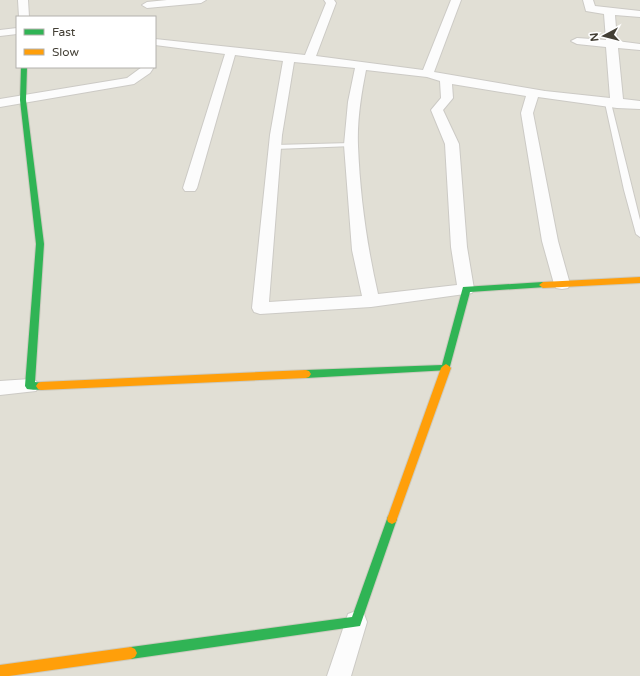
<svg xmlns="http://www.w3.org/2000/svg" width="640" height="676" font-family="'Varela Round',sans-serif">
  <rect width="100%" height="100%" fill="#eeede8"/>
  <path fill="#e1dfd5" fill-rule="evenodd" d="M0,0H640V676H0ZM17,17H155V67H17Z"/>
  <g fill="none" stroke-linecap="round" stroke-linejoin="round">
    <defs>
      <path id="lane" d="M608,101L611,103L640,220V237L636,234L624,190L605,103Z
        M351,143L354,145L353,146L275,149L272,147L275,145Z"/>
      <path id="street" d="M18,0H28L29,17H19Z
        M167,0H206L201,3L147,8L142,5L147,2Z
        M324,0H334L336,3L316,56L423,70L451,0H461L434,72L545,91L610,98L606,47L577,44L571,41L577,38L606,40L604,14L586,11L583,0H593L595,6L640,11V17L615,15L617,41L640,44V50L618,48L623,99L640,101V109L617,108L538,97L533,113L558,241L570,284L568,288L562,289L556,288L554,284L542,241L521,113L526,96L452,84L453,98L443,110L459,144L467,247L474,289L472,293L371,307L260,314L254,312L252,308L270,135L283,61L235,55L197,188L195,191H185L183,188L225,54L155,45V39L305,55L326,3ZM294,62L355,68L348,102L344,145L352,250L362,296L269,302L282,135ZM366,70L427,77L440,81L441,98L431,110L445,144L451,247L457,285L378,294C367,246 360,196 358,146C357,120 361,95 366,70Z
        M17,28V34L0,36V30Z
        M142,67H154L150,73L134,84L0,107V99L127,78Z
        M30,379L36,381L39,386L36,391L0,395V381Z
        M356,611L364,614L367,622L351,676H327L348,614Z"/>
      <path id="fast" d="M21,67H27L26,100L44,244L35,382L44,383L46,386L44,389C39,390 32,390 27,389L25,386L36,244L20,100Z
        M543,282L546,283L547,285L546,287L470,292L449,370L306,378L303,377L301,374L303,371L306,370L442,365L463,287Z
        M392,514L396,516L397,519L360,626L131,659L127,657L125,653L127,649L131,647L352,617L387,519L388,516Z"/>
      <path id="slow" d="M640,277V283L543,288L539,285L543,282Z
        M446,364L449,366L451,368L397,519L396,522L392,524L388,522L387,519L441,368L443,366Z
        M306,370L309,371L311,374L309,377L306,378L41,390L38,389L36,386L38,383L41,382Z
        M131,647L135,649L137,653L135,657L131,659L9,676H0V665Z"/>
    </defs>
    <use href="#lane" stroke="#cccac5" stroke-width="2"/>
    <use href="#street" stroke="#cccac5" stroke-width="2"/>
    <use href="#fast" stroke="#cccabf" stroke-width="2"/>
    <use href="#slow" stroke="#cccabf" stroke-width="2"/>
    <use href="#lane" fill="#fcfcfc" fill-rule="evenodd"/>
    <use href="#street" fill="#fcfcfc" fill-rule="evenodd"/>
    <use href="#fast" fill="#30b455" fill-rule="evenodd"/>
    <use href="#slow" fill="#ff9f0a" fill-rule="evenodd"/>
  </g>
  <rect x="16" y="16" width="140" height="52" fill="#ffffff" stroke="#b4b2ae"/>
  <rect x="24" y="29" width="20" height="6" fill="#30b455" stroke="#b4b2ae"/>
  <text x="52" y="36" font-size="12" fill="#433f35">Fast</text>
  <rect x="24" y="49" width="20" height="6" fill="#ff9f0a" stroke="#b4b2ae"/>
  <text x="52" y="56" font-size="12" fill="#433f35">Slow</text>
  <g transform="translate(604 36) rotate(263)" stroke="#ffffff" stroke-width="3" paint-order="stroke">
  <path d="M0-3L7 15L0 10L-7 15Z" fill="#433f35"/>
  <text y="-6" font-size="11" font-weight="bold" text-anchor="middle" fill="#433f35">N</text>
  </g>
</svg>
